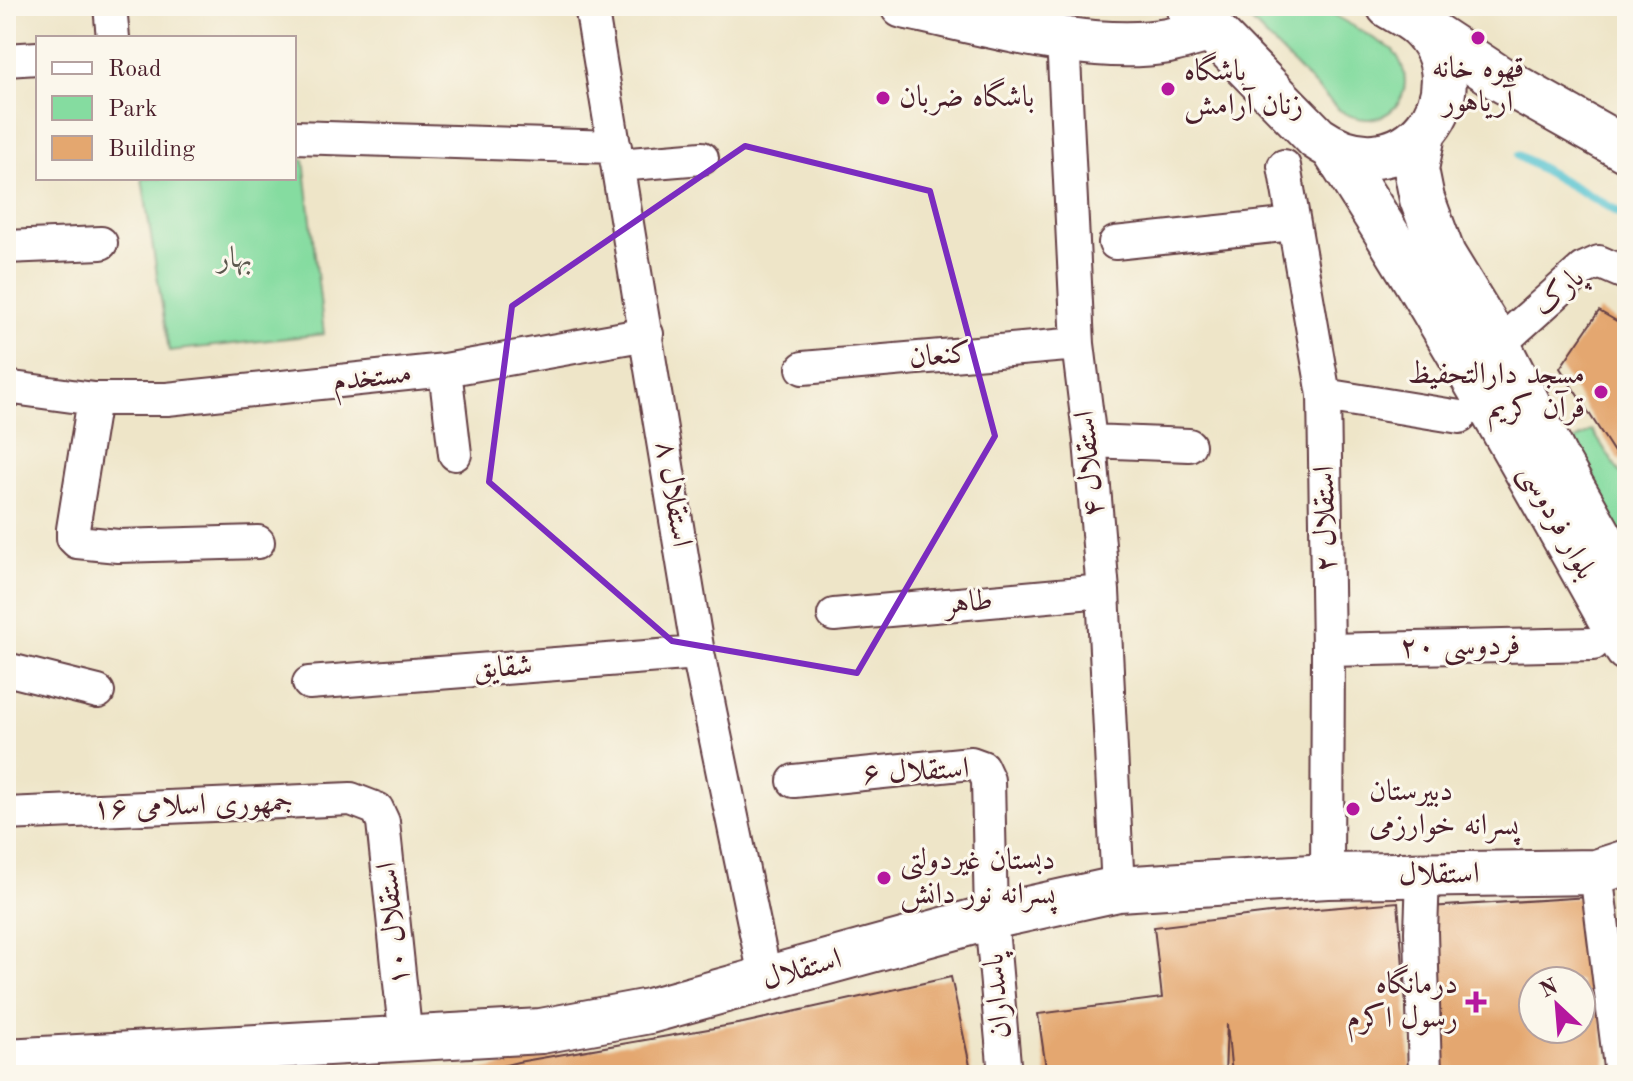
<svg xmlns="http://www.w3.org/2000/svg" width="1633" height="1081" font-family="'Old Standard TT',Amiri,serif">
  <rect width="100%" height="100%" fill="#fbf7ec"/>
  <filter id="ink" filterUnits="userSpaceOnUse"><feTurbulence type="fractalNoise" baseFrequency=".0125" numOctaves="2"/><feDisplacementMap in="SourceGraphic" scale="16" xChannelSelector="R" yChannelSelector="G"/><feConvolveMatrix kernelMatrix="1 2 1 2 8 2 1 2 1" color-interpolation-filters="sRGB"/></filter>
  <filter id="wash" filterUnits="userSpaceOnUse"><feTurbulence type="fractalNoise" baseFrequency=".006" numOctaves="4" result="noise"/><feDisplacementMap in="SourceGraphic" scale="32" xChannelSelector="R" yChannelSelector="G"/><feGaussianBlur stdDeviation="1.8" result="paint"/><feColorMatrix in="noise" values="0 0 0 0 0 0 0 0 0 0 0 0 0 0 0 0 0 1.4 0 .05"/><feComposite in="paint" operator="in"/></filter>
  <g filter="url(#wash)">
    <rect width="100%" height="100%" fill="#eee5c8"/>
    <path fill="#85dca0" stroke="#687e66" stroke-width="2" d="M1236,6H1319L1393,50C1427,93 1382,140 1338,109Z
      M294,159L304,160L324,334L169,351L142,178H294Z
      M1592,430L1620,473L1627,470V551L1569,444Z"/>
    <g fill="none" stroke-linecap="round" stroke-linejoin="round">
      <path stroke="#58c4d1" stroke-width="9" d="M1519,156L1627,217"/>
    </g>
    <g id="blocks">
      <path fill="#e4a76f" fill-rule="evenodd" d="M1599,311L1627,327V456L1619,460L1560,368Z
        M1589,897L1607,1075H1436L1429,907ZM1533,981H1581V1029H1533Z
        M1398,902L1411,1070L1355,1075H1232L1227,1024L1225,1075H1047L1038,1014L1162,998L1154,927L1270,913Z
        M951,977L972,1075H465L518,1062L743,1023Z"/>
    </g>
  </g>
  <g filter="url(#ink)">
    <use href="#blocks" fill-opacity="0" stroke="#633d43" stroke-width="2"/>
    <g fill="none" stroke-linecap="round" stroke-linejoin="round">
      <defs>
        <path id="street" d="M110,6L113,38
          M591,6L698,653L766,981
          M1063,38L1078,344L1090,441L1103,591L1118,889
          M6,60L38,58
          M294,137L615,147
          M618,165L702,158
          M1284,166L1324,395L1328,650L1327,876
          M1115,243L1293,224
          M6,247L101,243
          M1498,345L1583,269L1599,262L1627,274
          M803,368L1078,344
          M445,370L455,454
          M6,387L94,399H167L445,370L647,334
          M1324,395L1460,417
          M94,399L73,529V538L77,542L118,546L258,542
          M1090,441L1189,445
          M834,615L1103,591
          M1328,650L1593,644
          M6,669L98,692
          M309,683L698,653
          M794,781L971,763L982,767L988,780L991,917L1005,1075
          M6,814L351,799L377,809L383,822L406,1040
          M1596,872L1621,1075
          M1423,875L1421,932L1425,1075"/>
        <path id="secondary" d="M903,6C982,22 1089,55 1168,41C1182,38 1196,33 1210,30
          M1188,6L1317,138C1406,200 1485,88 1420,26C1412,18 1399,12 1389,6
          M1423,28L1499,78L1627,150
          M1423,134L1416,169L1422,199L1443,255L1498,345L1557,461L1627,583
          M1334,150C1439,312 1533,481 1627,649
          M6,1061L541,1031L649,1011L991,917L1118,889L1327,876L1596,872L1627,862"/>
      </defs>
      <use href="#street" stroke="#633d43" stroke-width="36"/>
      <use href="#secondary" stroke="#633d43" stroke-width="48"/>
      <use href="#street" stroke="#fff" stroke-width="32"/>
      <use href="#secondary" stroke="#fff" stroke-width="44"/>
    </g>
  </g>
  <path fill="none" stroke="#7b2cbf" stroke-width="6" stroke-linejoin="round" d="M745,146L930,191L995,436L857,673L672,641L489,482L512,306Z"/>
  <g fill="#b5179e" stroke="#fbf7ec" stroke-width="3">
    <circle cx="1478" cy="38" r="8"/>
    <circle cx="1168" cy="89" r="8"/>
    <circle cx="883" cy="98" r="8"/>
    <circle cx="1601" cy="392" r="8"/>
    <circle cx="1353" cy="809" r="8"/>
    <circle cx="884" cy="878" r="8"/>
    <path d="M1472 990h8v8h8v8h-8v8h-8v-8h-8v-8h8z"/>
  </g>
  <g text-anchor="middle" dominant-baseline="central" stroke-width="6" stroke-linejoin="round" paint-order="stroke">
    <g font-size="30" fill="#4a1f2b" stroke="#fbf7ec" text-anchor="start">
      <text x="1478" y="69" text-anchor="middle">قهوه خانه<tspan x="1478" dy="34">آریاهور</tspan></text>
      <text x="1184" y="72">باشگاه<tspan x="1184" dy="34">زنان آرامش</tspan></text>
      <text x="899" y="98">باشگاه ضربان</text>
      <text x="1585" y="375" text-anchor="end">مسجد دارالتحفیظ<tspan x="1585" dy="34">قرآن کریم</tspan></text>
      <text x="1369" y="792">دبیرستان<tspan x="1369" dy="34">پسرانه خوارزمی</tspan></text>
      <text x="900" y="861">دبستان غیردولتی<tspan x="900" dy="34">پسرانه نور دانش</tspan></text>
      <text x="1458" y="985" text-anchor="end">درمانگاه<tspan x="1458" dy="34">رسول اکرم</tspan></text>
    </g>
    <g font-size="30" fill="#5c584e" stroke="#fbf7ec">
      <text x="235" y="259">بهار</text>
    </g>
    <g font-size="30" fill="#4a1f2b" stroke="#fbf7ec">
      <text transform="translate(1559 292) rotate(-40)">پارک</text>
      <text transform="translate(940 356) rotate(-5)">کنعان</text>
      <text transform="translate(372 378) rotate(-7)">مستخدم</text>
      <text transform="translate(1090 464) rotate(-95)">استقلال ۴</text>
      <text transform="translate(673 494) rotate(81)">استقلال ۸</text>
      <text transform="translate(1326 519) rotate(-91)">استقلال ۲</text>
      <text transform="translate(1557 522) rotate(61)">بلوار فردوسی</text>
      <text transform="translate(969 603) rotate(-5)">طاهر</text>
      <text transform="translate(1460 647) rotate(-1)">فردوسی ۲۰</text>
      <text transform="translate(503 668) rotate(-4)">شقایق</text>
      <text transform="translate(916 772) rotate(-3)">استقلال ۶</text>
      <text transform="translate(193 806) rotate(-2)">جمهوری اسلامی ۱۶</text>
      <text transform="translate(1439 875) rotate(-1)">استقلال</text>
      <text transform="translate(394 924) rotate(-96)">استقلال ۱۰</text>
      <text transform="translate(802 970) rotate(-16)">استقلال</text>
      <text transform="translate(998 996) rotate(-95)">پاسداران</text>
    </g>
  </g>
  <rect width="1633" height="1081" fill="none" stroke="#fbf7ec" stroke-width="32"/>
  <rect x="36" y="36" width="260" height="144" fill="#fbf7ec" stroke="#b4a19f" stroke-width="2"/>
  <rect x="52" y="62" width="40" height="12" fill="#ffffff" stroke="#b4a19f" stroke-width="2"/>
  <text x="108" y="76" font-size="24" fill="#4a1f2b">Road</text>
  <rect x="52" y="96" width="40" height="24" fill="#85dca0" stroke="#b4a19f" stroke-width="2"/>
  <text x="108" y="116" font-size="24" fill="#4a1f2b">Park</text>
  <rect x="52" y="136" width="40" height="24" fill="#e4a76f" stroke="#b4a19f" stroke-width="2"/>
  <text x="108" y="156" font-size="24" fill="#4a1f2b">Building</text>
  <g transform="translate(1557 1005) rotate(334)"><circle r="38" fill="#fbf7ec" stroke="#b4a19f" stroke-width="2"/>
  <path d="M0-6L14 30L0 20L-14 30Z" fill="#b5179e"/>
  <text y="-12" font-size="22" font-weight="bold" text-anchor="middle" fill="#4a1f2b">N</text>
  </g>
</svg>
